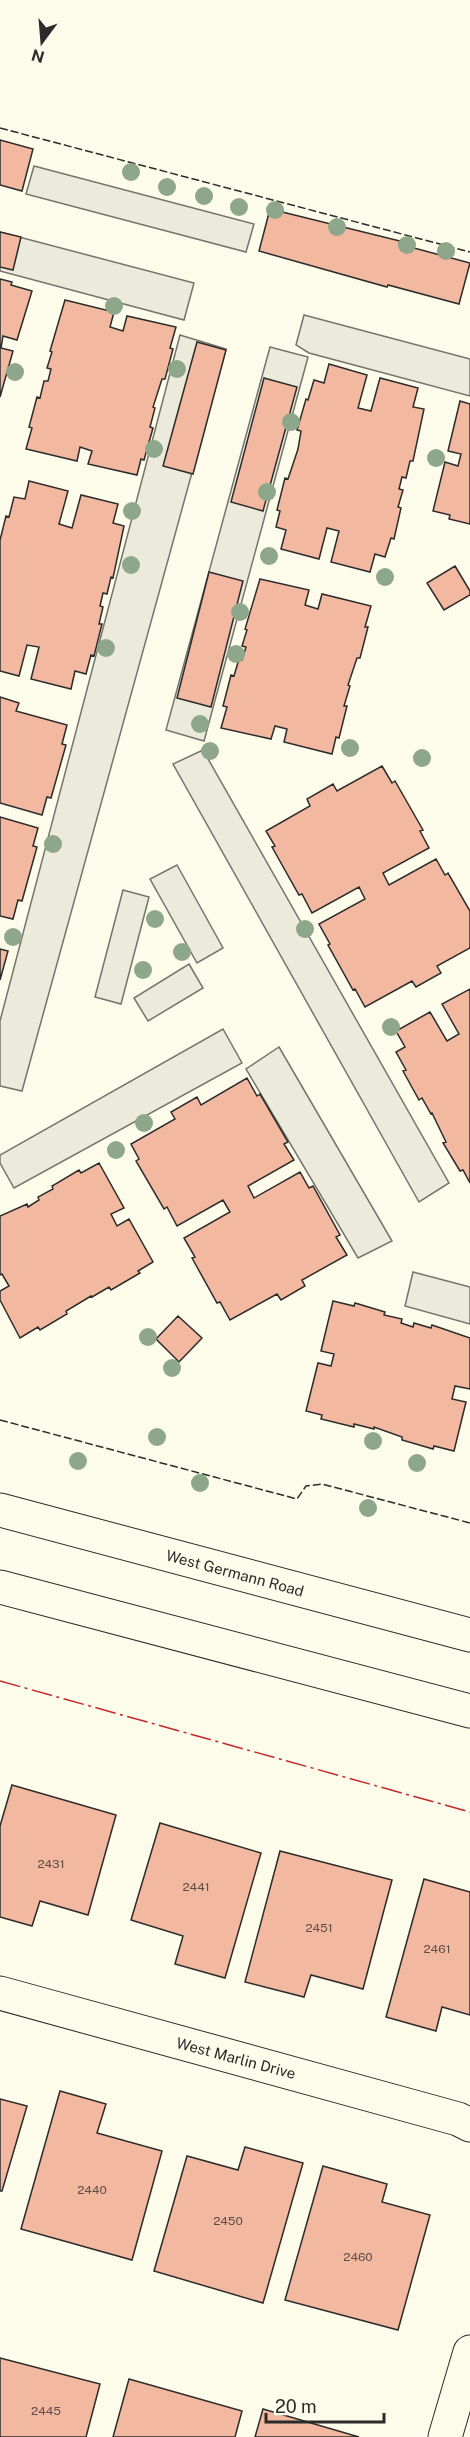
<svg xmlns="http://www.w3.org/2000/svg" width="470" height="2437" font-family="'Public Sans',sans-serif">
  <rect width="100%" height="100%" fill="#fdfbea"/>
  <path fill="#eceadb" stroke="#74746e" stroke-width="1.5" d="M34,166L254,224L246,252L26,194Z
    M0,232L194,283L184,320L0,271Z
    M304,315L470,359V396L309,353L296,345Z
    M180,335L226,349L22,1091L0,1086V1021Z
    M270,347L308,357L204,741L166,730Z
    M203,750L449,1183L419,1202L173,764Z
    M177,865L223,948L197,963L150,879Z
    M123,890L149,897L121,1004L95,997Z
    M189,964L203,988L148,1021L134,998Z
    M223,1029L242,1063L14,1188L0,1163V1155Z
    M279,1047L392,1241L358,1258L246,1069Z
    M413,1272L470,1287V1324L405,1306Z"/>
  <path fill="#f2b8a0" stroke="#2b2b2b" stroke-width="1.5" d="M0,140L33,149L22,191L0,185Z
    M270,209L400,241L399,244L470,263L459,304L388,285L387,287L259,251Z
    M0,232L21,237L13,270L0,267Z
    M0,279L12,282L11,285L32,291L17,340L3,336L1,348L13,351L0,397Z
    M65,300L114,312L110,327L123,331L127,316L176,327L170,348L173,349L165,379H162L153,407L155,408L150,427L153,428L144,460L141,459L137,475L88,464L92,451L80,447L77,461L26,449L32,428L29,427L37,397L40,398L44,381H48L51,369L47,368L52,352L50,351Z
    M197,342L226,350L193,474L163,466Z
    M329,364L367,375L358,408L371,411L380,378L418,388L413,407L424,409L413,461H410L406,478L402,477L399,489L403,490L398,507L401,508L394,539L391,538L385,557L375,554L370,572L331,562L339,531L327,528L319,559L281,549L286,530L276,527L280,511L277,510L285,478L288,479L298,449L301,431L297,430L306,399L308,400L314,380L324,383Z
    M264,378L297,387L263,511L231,502Z
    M460,401L470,404V524L449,519L450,515L433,511L445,462L458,466L461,454L448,451Z
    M29,481L68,491L59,524L72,528L81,495L118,504L113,523L124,526L113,578L111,577L107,594L103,593L100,606L103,607L99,624H102L94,656L91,655L86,674L75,671L71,689L31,679L39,647L27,645L19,676L0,671V540L6,516L9,517L14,497L25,499Z
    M455,566L470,591V595L444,610L427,583Z
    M209,572L243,581L211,707L177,698Z
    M260,579L309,590L305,605L318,609L322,594L371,606L365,627H368L360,658H357L348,685L350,686L344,706H347L339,738L336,737L332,754L284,742L287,729L275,726L271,739L221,728L227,707L223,706L231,675L234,676L239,659L242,660L246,647L242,646L247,630L245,629Z
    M0,697L19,703L16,711L67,725L62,744L66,745L51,798L47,797L42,815L0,803Z
    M382,766L392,783L395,781L423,830L420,831L429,848L383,873L389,885L436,859L445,875L448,873L470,911V948L437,966L441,973L416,987L412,981L365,1007L355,989L353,990L328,945L330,944L319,924L365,899L359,887L312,913L302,894L299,895L272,847L275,846L266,831L310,806L307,799L333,784L337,791Z
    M0,817L38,828L33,846L37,847L22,901L18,900L13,919L0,916Z
    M0,949L8,951L0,980Z
    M470,989V1183L463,1170L460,1171L443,1143L446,1142L432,1113L431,1114L422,1098L419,1100L403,1071L406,1070L396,1052L405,1047L396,1031L430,1012L447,1041L459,1034L442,1004Z
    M247,1078L257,1096L260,1094L288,1142L284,1144L294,1160L248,1186L254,1198L300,1172L309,1188L313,1186L340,1235L336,1237L347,1255L302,1280L305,1286L281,1300L277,1294L230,1320L220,1302L217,1303L192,1258L195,1257L184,1238L230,1212L223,1200L177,1226L167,1207L164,1209L136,1161L139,1159L131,1144L175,1119L171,1112L197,1097L201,1105Z
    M99,1163L124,1208L111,1214L117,1226L129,1219L153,1262L138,1271L140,1273L111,1290L109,1287L92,1297L91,1296L66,1311L67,1314L40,1330L38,1327L20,1338L0,1300V1291L9,1286L2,1274L0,1275V1216L27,1204L28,1207L39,1200L38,1197L53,1189L52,1186L79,1170L81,1173Z
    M333,1301L354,1306L355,1303L385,1312L384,1315L402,1319L401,1323L413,1327L414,1323L431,1328L432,1325L470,1338V1389L455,1386L452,1399L466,1402L454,1451L434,1446L433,1449L402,1440V1437L374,1427V1429L354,1424V1427L321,1419L322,1415L306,1411L318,1363L331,1366L334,1354L321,1351Z
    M178,1316L202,1338L179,1362L156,1339Z
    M12,1785L116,1815L88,1915L40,1901L32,1926L0,1917V1826Z
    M160,1823L261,1853L225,1978L175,1964L183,1936L131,1920Z
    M280,1851L392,1880L363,1989L311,1975L304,1997L245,1982Z
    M424,1879L470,1892V2015L442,2007L436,2031L386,2017Z
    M60,2091L106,2104L97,2133L162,2151L132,2260L21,2229Z
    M0,2099L27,2106L2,2191H0Z
    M245,2147L303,2163L263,2303L154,2271L187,2156L238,2170Z
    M323,2166L387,2184L382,2202L430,2215L398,2330L285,2300Z
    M0,2358L100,2384L86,2437H0Z
    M129,2379L242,2411L235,2437H113Z
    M263,2409L359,2437H255Z"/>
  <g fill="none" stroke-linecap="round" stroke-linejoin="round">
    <defs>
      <path id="minor" d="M0,1993L458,2119L470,2125
        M445,2437L470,2352"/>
      <path id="secondary" d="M0,1510L470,1635
        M0,1587L470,1711"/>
    </defs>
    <use href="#minor" stroke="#2b2b2b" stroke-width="35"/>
    <use href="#secondary" stroke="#2b2b2b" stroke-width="35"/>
    <use href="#minor" stroke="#fdfbea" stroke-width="33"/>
    <use href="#secondary" stroke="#fdfbea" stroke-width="33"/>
    <path stroke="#2b2b2b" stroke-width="1.5" stroke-dasharray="8 3" stroke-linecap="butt" d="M0,128L470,252
      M0,1420L297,1499L306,1486L322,1484L470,1523"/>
    <path stroke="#c62828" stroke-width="1.5" stroke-dasharray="21 4.5 3 4.5" stroke-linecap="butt" d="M0,1681L470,1812"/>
  </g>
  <g fill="#8ea78a">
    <circle cx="131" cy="172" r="9"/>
    <circle cx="167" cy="187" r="9"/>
    <circle cx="204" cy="196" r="9"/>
    <circle cx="239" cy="207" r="9"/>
    <circle cx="275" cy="210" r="9"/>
    <circle cx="337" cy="227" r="9"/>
    <circle cx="407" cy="245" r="9"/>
    <circle cx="446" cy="251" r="9"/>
    <circle cx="114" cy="306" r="9"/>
    <circle cx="177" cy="369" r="9"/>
    <circle cx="15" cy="372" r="9"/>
    <circle cx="291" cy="422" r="9"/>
    <circle cx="154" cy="449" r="9"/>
    <circle cx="436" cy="458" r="9"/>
    <circle cx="267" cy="492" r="9"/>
    <circle cx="132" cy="511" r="9"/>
    <circle cx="269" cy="556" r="9"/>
    <circle cx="131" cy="565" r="9"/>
    <circle cx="385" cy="577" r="9"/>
    <circle cx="240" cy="612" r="9"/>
    <circle cx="106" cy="648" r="9"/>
    <circle cx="236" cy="654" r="9"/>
    <circle cx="200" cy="724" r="9"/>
    <circle cx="350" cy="748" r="9"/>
    <circle cx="210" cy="751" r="9"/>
    <circle cx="422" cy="758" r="9"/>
    <circle cx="53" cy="844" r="9"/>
    <circle cx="155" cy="919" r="9"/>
    <circle cx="305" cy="929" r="9"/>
    <circle cx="13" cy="937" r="9"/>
    <circle cx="182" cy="952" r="9"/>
    <circle cx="143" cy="970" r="9"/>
    <circle cx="391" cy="1027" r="9"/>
    <circle cx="144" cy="1123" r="9"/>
    <circle cx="116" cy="1150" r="9"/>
    <circle cx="148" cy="1337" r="9"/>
    <circle cx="172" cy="1368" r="9"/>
    <circle cx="157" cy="1437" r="9"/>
    <circle cx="373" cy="1441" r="9"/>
    <circle cx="78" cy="1461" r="9"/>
    <circle cx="417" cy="1463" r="9"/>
    <circle cx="200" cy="1483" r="9"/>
    <circle cx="368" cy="1508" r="9"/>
  </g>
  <g text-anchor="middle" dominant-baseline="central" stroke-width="4.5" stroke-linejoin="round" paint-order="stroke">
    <g font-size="12" fill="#5d4e48">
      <text x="51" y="1864">2431</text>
      <text x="196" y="1887">2441</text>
      <text x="319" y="1928">2451</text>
      <text x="437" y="1949">2461</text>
      <text x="92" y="2190">2440</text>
      <text x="228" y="2221">2450</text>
      <text x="358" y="2257">2460</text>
      <text x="46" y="2411">2445</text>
    </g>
    <g font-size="15" fill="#2b2b2b" stroke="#fdfbea">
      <text transform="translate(235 1573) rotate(15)">West Germann Road</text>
      <text transform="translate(236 2058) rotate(15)">West Marlin Drive</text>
    </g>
  </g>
  <g transform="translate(42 42) rotate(196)" stroke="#fdfbea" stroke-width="4.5" paint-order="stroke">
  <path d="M0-4.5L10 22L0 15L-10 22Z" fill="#2b2b2b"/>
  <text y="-9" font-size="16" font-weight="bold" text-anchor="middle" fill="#2b2b2b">N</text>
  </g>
  <path d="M266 2413v9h118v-9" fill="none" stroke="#2b2b2b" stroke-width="3"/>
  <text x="275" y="2413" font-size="18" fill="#2b2b2b" stroke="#fdfbea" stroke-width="4.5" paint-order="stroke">20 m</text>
</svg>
